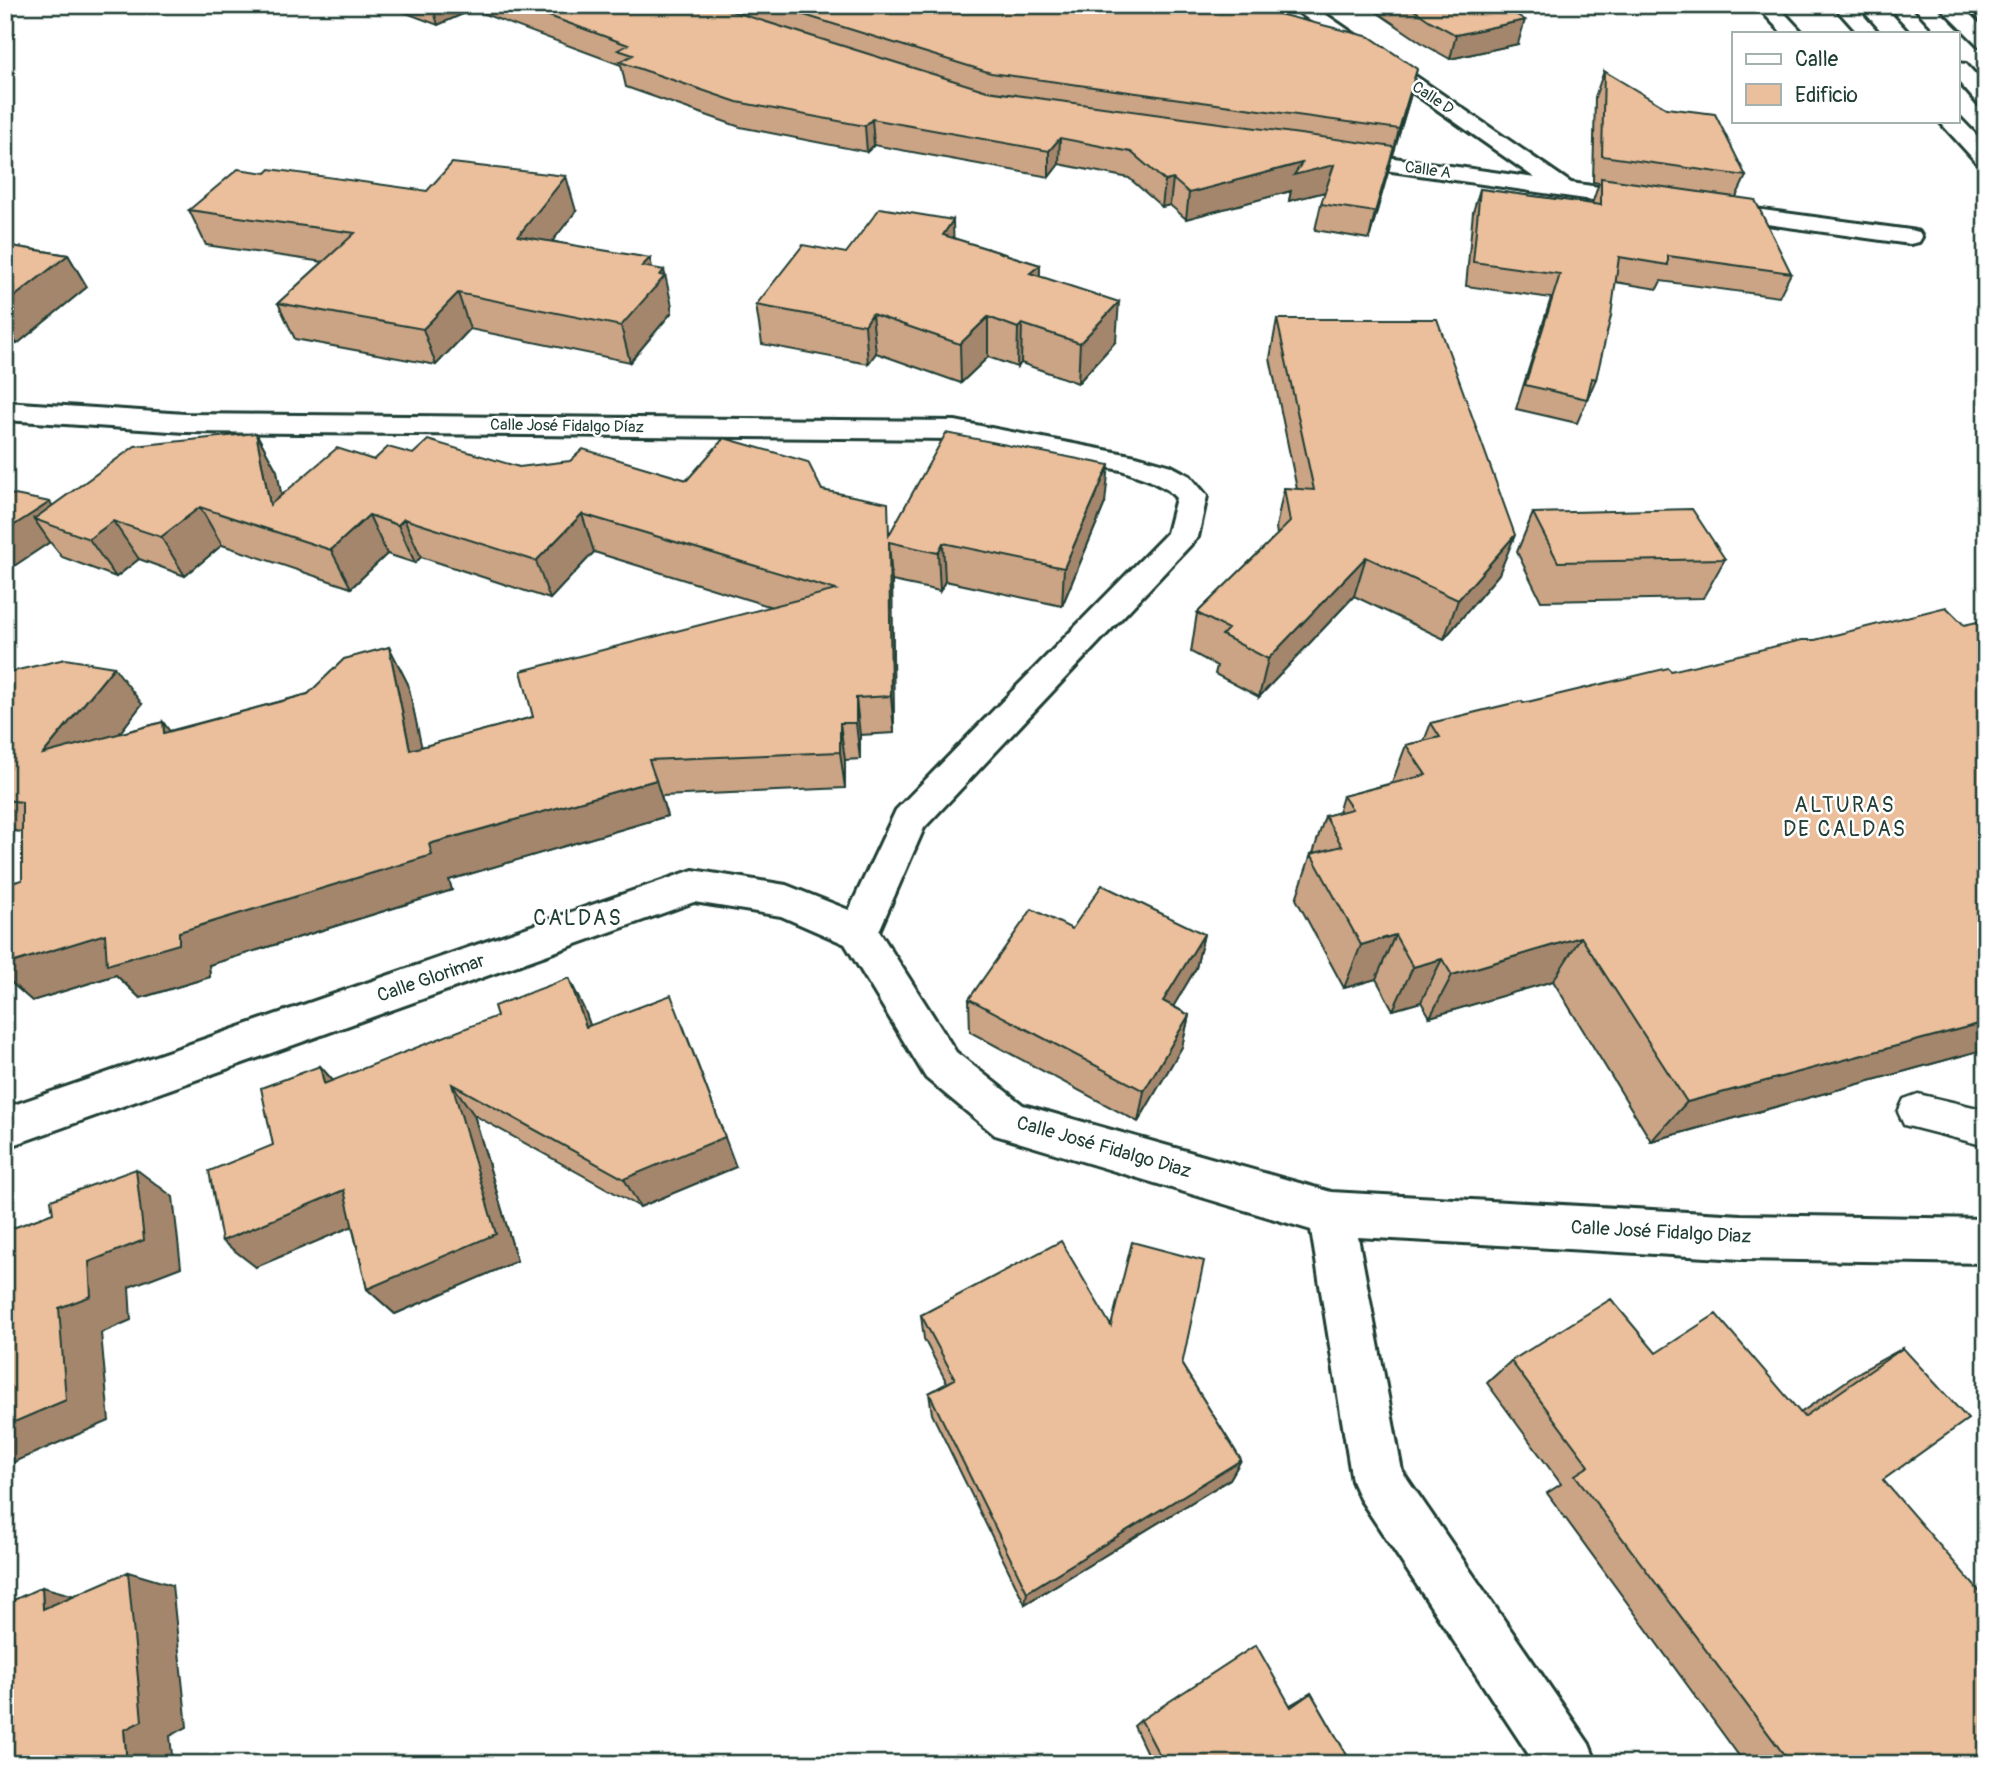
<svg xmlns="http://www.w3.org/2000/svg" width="1991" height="1769" font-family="Pangolin,sans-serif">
  <rect width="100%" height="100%" fill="#fff"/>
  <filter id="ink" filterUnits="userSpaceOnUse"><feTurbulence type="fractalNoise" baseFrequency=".0143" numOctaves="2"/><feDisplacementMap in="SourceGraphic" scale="14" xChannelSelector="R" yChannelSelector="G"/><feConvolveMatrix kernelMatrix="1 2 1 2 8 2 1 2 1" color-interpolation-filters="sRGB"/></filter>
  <g filter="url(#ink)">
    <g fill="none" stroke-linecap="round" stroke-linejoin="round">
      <defs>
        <path id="service" d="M1918,1094L1986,1110V1146L1904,1125L1898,1112L1904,1099Z"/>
        <path id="minor" d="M1288,5H1312L1571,183L1648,194L1656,196L1660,201L1656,206L1648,208L1329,162L1325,157L1329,152L1337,150L1535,178Z
          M1756,5H1777L1803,33H1782Z
          M1938,5H1960L1986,30V48L1979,46Z
          M1711,203L1910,230L1919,232L1922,237L1919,242L1910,244L1702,215L1699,210L1702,205Z
          M5,402L185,414L955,421L1136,456L1171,466L1190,476L1207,496L1198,537L924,828L879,931L956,1052L1023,1105L1331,1192L1741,1215L1986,1219V1263L1741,1259L1358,1237L1402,1471L1589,1744L1597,1764H1535L1360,1499L1352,1481L1311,1230L995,1135L926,1078L845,944L781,916L694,902L5,1148V1108L693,870L786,885L849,910L896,810L1167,533L1176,498L1168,490L1149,480L1121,470L955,439L185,432L5,420Z"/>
        <path id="trunk" d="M1833,5H1854L1879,33H1858Z
          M1887,5H1908L1934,33H1913Z
          M1958,63L1966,64L1986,86V105L1978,104L1958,81Z"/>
        <path id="motorway" d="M1958,116L1986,145V166L1978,164L1939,121H1958Z"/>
      </defs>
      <use href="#service" stroke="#1f3d34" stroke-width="5"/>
      <use href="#minor" stroke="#1f3d34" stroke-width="6"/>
      <use href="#trunk" stroke="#1f3d34" stroke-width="6"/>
      <use href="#motorway" stroke="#1f3d34" stroke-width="6"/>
      <use href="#service" fill="#fff" fill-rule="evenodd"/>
      <use href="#minor" fill="#fff" fill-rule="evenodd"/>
      <use href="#trunk" fill="#fff" fill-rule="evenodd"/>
      <use href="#motorway" fill="#fff" fill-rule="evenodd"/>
    </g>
    <path fill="#caa485" stroke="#1f3d34" stroke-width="2" d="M385,5H1243L1411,94L1393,155H1392L1369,239L1315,230L1321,204L1325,192L1289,201L1291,191L1186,219L1170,205L1162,207L1129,178L1059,164L1049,177L874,145L867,152L740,127L626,87L621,65L484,14L481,6L438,25Z
      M1366,5H1501L1518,44L1450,59L1425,45Z
      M1604,71L1746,176L1736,197L1791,273L1779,297L1661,281L1657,289L1615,282L1596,379L1577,423L1516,409L1551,298L1466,286L1473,212L1480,189L1592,204L1599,183L1593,182L1595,97Z
      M189,210L576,211L552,241L652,267L672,306L671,307L672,312L630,362L470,329L436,365L295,339L278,303L323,262L206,245Z
      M953,238L1040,265V276L1116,341L1078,383L1021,363L1017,367L988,357L961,383L876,353L868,364L762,344L756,305L846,253Z
      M5,245L68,255L87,287L17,344L5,342Z
      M1277,319L1499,574L1444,639L1354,596L1259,697L1215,674L1217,666L1191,652L1197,613L1277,535L1276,527L1284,488L1297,489L1270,358Z
      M256,433L277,471L281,495L374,460L413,454L519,467L822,490L890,532L1105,503L1062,606L945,581L940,591L892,581L894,733L860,735V759L845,760V788L661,796L667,816L449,880L452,890L209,965L210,977L140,998L116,975L32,1001L5,977V885L22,880V832L5,830V673L142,704L119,734L163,722L169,731L308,694L389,647L408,684L421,747L533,717L772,607L594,552L550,599L421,557L415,563L387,554L351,588L222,545L185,576L139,559L116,577L62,557L50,542L5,572V493L52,506Z
      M1533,513L1725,559L1703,598L1541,601L1517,552Z
      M1523,703L1986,1049L1651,1141L1553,981L1430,1017L1421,1002L1393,1010L1376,979L1344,988L1296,899L1311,854L1313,853L1325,816L1338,813L1343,796L1392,783L1406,745L1424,741L1431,723Z
      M1072,929L1204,934L1196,968L1173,1006L1189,1015L1182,1047L1138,1122L970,1032L969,999Z
      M585,1011L590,1025L736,1167L640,1207L474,1115L517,1261L395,1314L367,1289L352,1226L256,1267L273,1145L320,1066L333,1081Z
      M921,1315L1111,1326L1182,1365L1241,1460L1230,1479L1025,1604L932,1414L929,1393L947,1383L924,1339Z
      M1903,1348L1883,1480L1986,1764H1745L1547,1493L1561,1484L1487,1383L1511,1361L1656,1353L1800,1413L1861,1371Z
      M1311,1693L1352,1764H1152L1134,1726L1141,1720L1290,1705Z"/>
    <path fill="#a4866c" stroke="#1f3d34" stroke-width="2" d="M432,5H481V6L438,25Z
      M1525,20L1518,44L1450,59L1456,35Z
      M1417,69L1411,94L1393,155L1399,129Z
      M872,119L874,145L867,152L865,126Z
      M1060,138L1059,164L1049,177V151Z
      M1394,147L1388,173L1369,239L1375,212Z
      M1302,163L1334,165L1329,191L1289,201L1291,191L1186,219L1189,193Z
      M566,176L576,211L529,271L518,236Z
      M1173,179L1170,205L1162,207L1165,181Z
      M953,220L954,259L943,235Z
      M68,255L87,287L17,344L5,326V304Z
      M650,258L656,286L660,275L664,270L672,306L671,307L672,312L630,362L621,326L642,266Z
      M1040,265L1039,304L1030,273Z
      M458,293L470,329L436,365L423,329Z
      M1119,302L1116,341L1078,383L1080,343Z
      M872,314L876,353L868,364L865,325Z
      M988,317V357L961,383L960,344Z
      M1022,324L1021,363L1017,367L1018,328Z
      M256,433L277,471L289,536L270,505Z
      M1109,465L1105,503L1062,606L1064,568Z
      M50,502L69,529L34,519L50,542L5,572V531Z
      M200,507L222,545L185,576L161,537Z
      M582,514L594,552L550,599L536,561Z
      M369,515L387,554L351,588L331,550Z
      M404,519L421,557L415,563L398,525Z
      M113,521L139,559L116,577L89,539Z
      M1515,535L1499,574L1444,639L1458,600Z
      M889,542L892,581L894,733L891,696Z
      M943,543L945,581L940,591L938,553Z
      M1366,557L1354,596L1259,697L1268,659Z
      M389,647L408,684L430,786L410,750Z
      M114,667L142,704L75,791L43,754Z
      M856,698L860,735V759L856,723Z
      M163,722L190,759L164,733Z
      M840,723L845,760V788L840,752Z
      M656,780L667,816L449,880L452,890L209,965L210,977L140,998L116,975L32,1001L5,977V965L105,934L179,932L429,844Z
      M1204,934L1196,968L1157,1034L1163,1001Z
      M1395,935L1376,979L1344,988L1361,945Z
      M1581,937L1553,981L1430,1017L1452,975Z
      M1442,959L1421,1002L1393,1010L1413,967Z
      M569,978L585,1011L602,1059L586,1027Z
      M1189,1015L1182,1047L1138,1122L1144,1091Z
      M1986,1022V1049L1651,1141L1687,1102Z
      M684,1028L736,1167L640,1207L624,1179Z
      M320,1066L347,1097L324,1084Z
      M452,1084L474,1115L517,1261L395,1314L367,1289Z
      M136,1169L173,1197L181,1267L129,1287L131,1320L101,1333L109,1421L9,1464V1485L5,1487V1426L59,1308L89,1262Z
      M344,1190L372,1218L256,1267L222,1241Z
      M1241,1460L1230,1479L1025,1604L1027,1592Z
      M128,1572L172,1585L187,1727L170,1736L173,1764H127L124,1730Z
      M42,1587L90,1600L43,1609Z"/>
    <path fill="#ebbf9b" stroke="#1f3d34" stroke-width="2" d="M519,5H712L987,91L1394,147L1375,212L1321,204L1334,165L1294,175L1302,163L1189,193L1173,179L1165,181L1131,152L1060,138L1049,151L872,119L865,126L737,102L620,62L633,55L618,50L628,45Z
      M772,5H1243L1370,37L1417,69L1399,129L991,73Z
      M1407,5H1501L1525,20L1456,35L1430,21Z
      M1604,71L1666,108L1715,114L1746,176L1602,156Z
      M452,163L566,176L518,236L650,258L642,266L664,270L660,275L665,276L621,326L458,293L423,329L278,303L355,233L189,210L238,169L266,173L270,169L427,191Z
      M1601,178L1755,200L1791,273L1668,256V265L1619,257L1611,316L1596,379L1592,378L1587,399L1525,385L1560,274L1473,262L1480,189L1601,205Z
      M880,208L953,220L943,235L1040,265L1030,273L1119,302L1080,343L1022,324L1018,328L988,317L960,344L872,314L865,325L756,305L803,245L846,253Z
      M5,245L68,255L5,304Z
      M1277,319H1437L1515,535L1458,600L1366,557L1268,659L1222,635L1228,629L1197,613L1290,522L1284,488L1314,490Z
      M256,433L270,505L337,448L374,460L388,447L413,454L428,440L519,467L570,461L583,449L687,480L724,438L808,462L822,490L888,503L889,535L946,433L1109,465L1064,568L943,543L938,553L889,542L891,696L856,698V723H840V752L649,760L656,780L429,844L432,855L179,932V944L107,965L105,934L5,965V885L22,880V802L5,800V673L65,659L114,667L43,754L163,722L164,733L308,694L344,659L389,647L410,750L533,717L521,671L836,590L582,514L536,561L404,519L398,525L369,515L331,550L200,507L161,537L113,521L89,539L34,519L135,446Z
      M5,493L50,502L5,531Z
      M1692,509L1725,559L1558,562L1533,513Z
      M1946,607L1964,625L1986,620V1022L1687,1102L1581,937L1452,975L1442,959L1413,967L1395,935L1361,945L1311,854L1342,846L1325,816L1352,809L1343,796L1426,775L1406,745L1440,737L1431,723L1522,701L1523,703L1668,668L1671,671L1802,640H1815Z
      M1102,885L1204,934L1163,1001L1189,1015L1144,1091L969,999L1032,909L1072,929Z
      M569,978L586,1027L671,995L725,1137L624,1179L452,1084L496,1234L367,1289L344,1190L222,1241L209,1171L273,1145L261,1088L320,1066L324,1084L497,1016L494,1006Z
      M136,1169L144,1240L89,1262L91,1296L59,1308L66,1400L5,1426V1231L53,1213L51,1200Z
      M1061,1241L1111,1326L1132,1242L1204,1261L1182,1365L1241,1460L1027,1592L929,1393L955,1379L921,1315Z
      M1611,1299L1656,1353L1716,1314L1804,1417L1903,1348L1968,1419L1883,1480L1986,1599V1764H1844L1840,1759L1834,1764H1791L1575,1475L1589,1466L1511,1361Z
      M128,1572L142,1721L124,1730L127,1764H5V1604L42,1587L43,1609Z
      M1256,1645L1291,1707L1311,1693L1352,1764H1164L1141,1720Z"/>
  </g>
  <g text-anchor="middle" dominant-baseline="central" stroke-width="5" stroke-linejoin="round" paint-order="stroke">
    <g font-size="16" fill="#1f3d34" stroke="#fff">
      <text transform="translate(1433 98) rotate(34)">Calle D</text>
      <text transform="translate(1428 170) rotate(8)">Calle A</text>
      <text transform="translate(567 426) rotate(1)">Calle José Fidalgo Díaz</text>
    </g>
    <g font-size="19" fill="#1f3d34" stroke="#fff">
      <text transform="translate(431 978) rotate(-19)">Calle Glorimar</text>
      <text transform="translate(1104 1147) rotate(16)">Calle José Fidalgo Diaz</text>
      <text transform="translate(1661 1232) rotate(3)">Calle José Fidalgo Diaz</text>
    </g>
    <g font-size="21" letter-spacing="2" fill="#1f3d34" stroke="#fff">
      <text x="1845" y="805">ALTURAS<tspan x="1845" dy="24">DE CALDAS</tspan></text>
      <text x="578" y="918">CALDAS</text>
    </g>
  </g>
  <rect width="1991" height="1769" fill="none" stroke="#fff" stroke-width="28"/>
  <rect x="14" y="14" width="1963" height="1741" fill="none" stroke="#1f3d34" stroke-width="2.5" filter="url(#ink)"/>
  <rect x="1732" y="32" width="228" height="91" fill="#ffffff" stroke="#a5b1ae" stroke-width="2"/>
  <rect x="1746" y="54" width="35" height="10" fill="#ffffff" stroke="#a5b1ae" stroke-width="2"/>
  <text x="1795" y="66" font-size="21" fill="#1f3d34">Calle</text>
  <rect x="1746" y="84" width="35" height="21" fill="#ebbf9b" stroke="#a5b1ae" stroke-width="2"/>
  <text x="1795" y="102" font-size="21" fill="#1f3d34">Edificio</text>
</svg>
